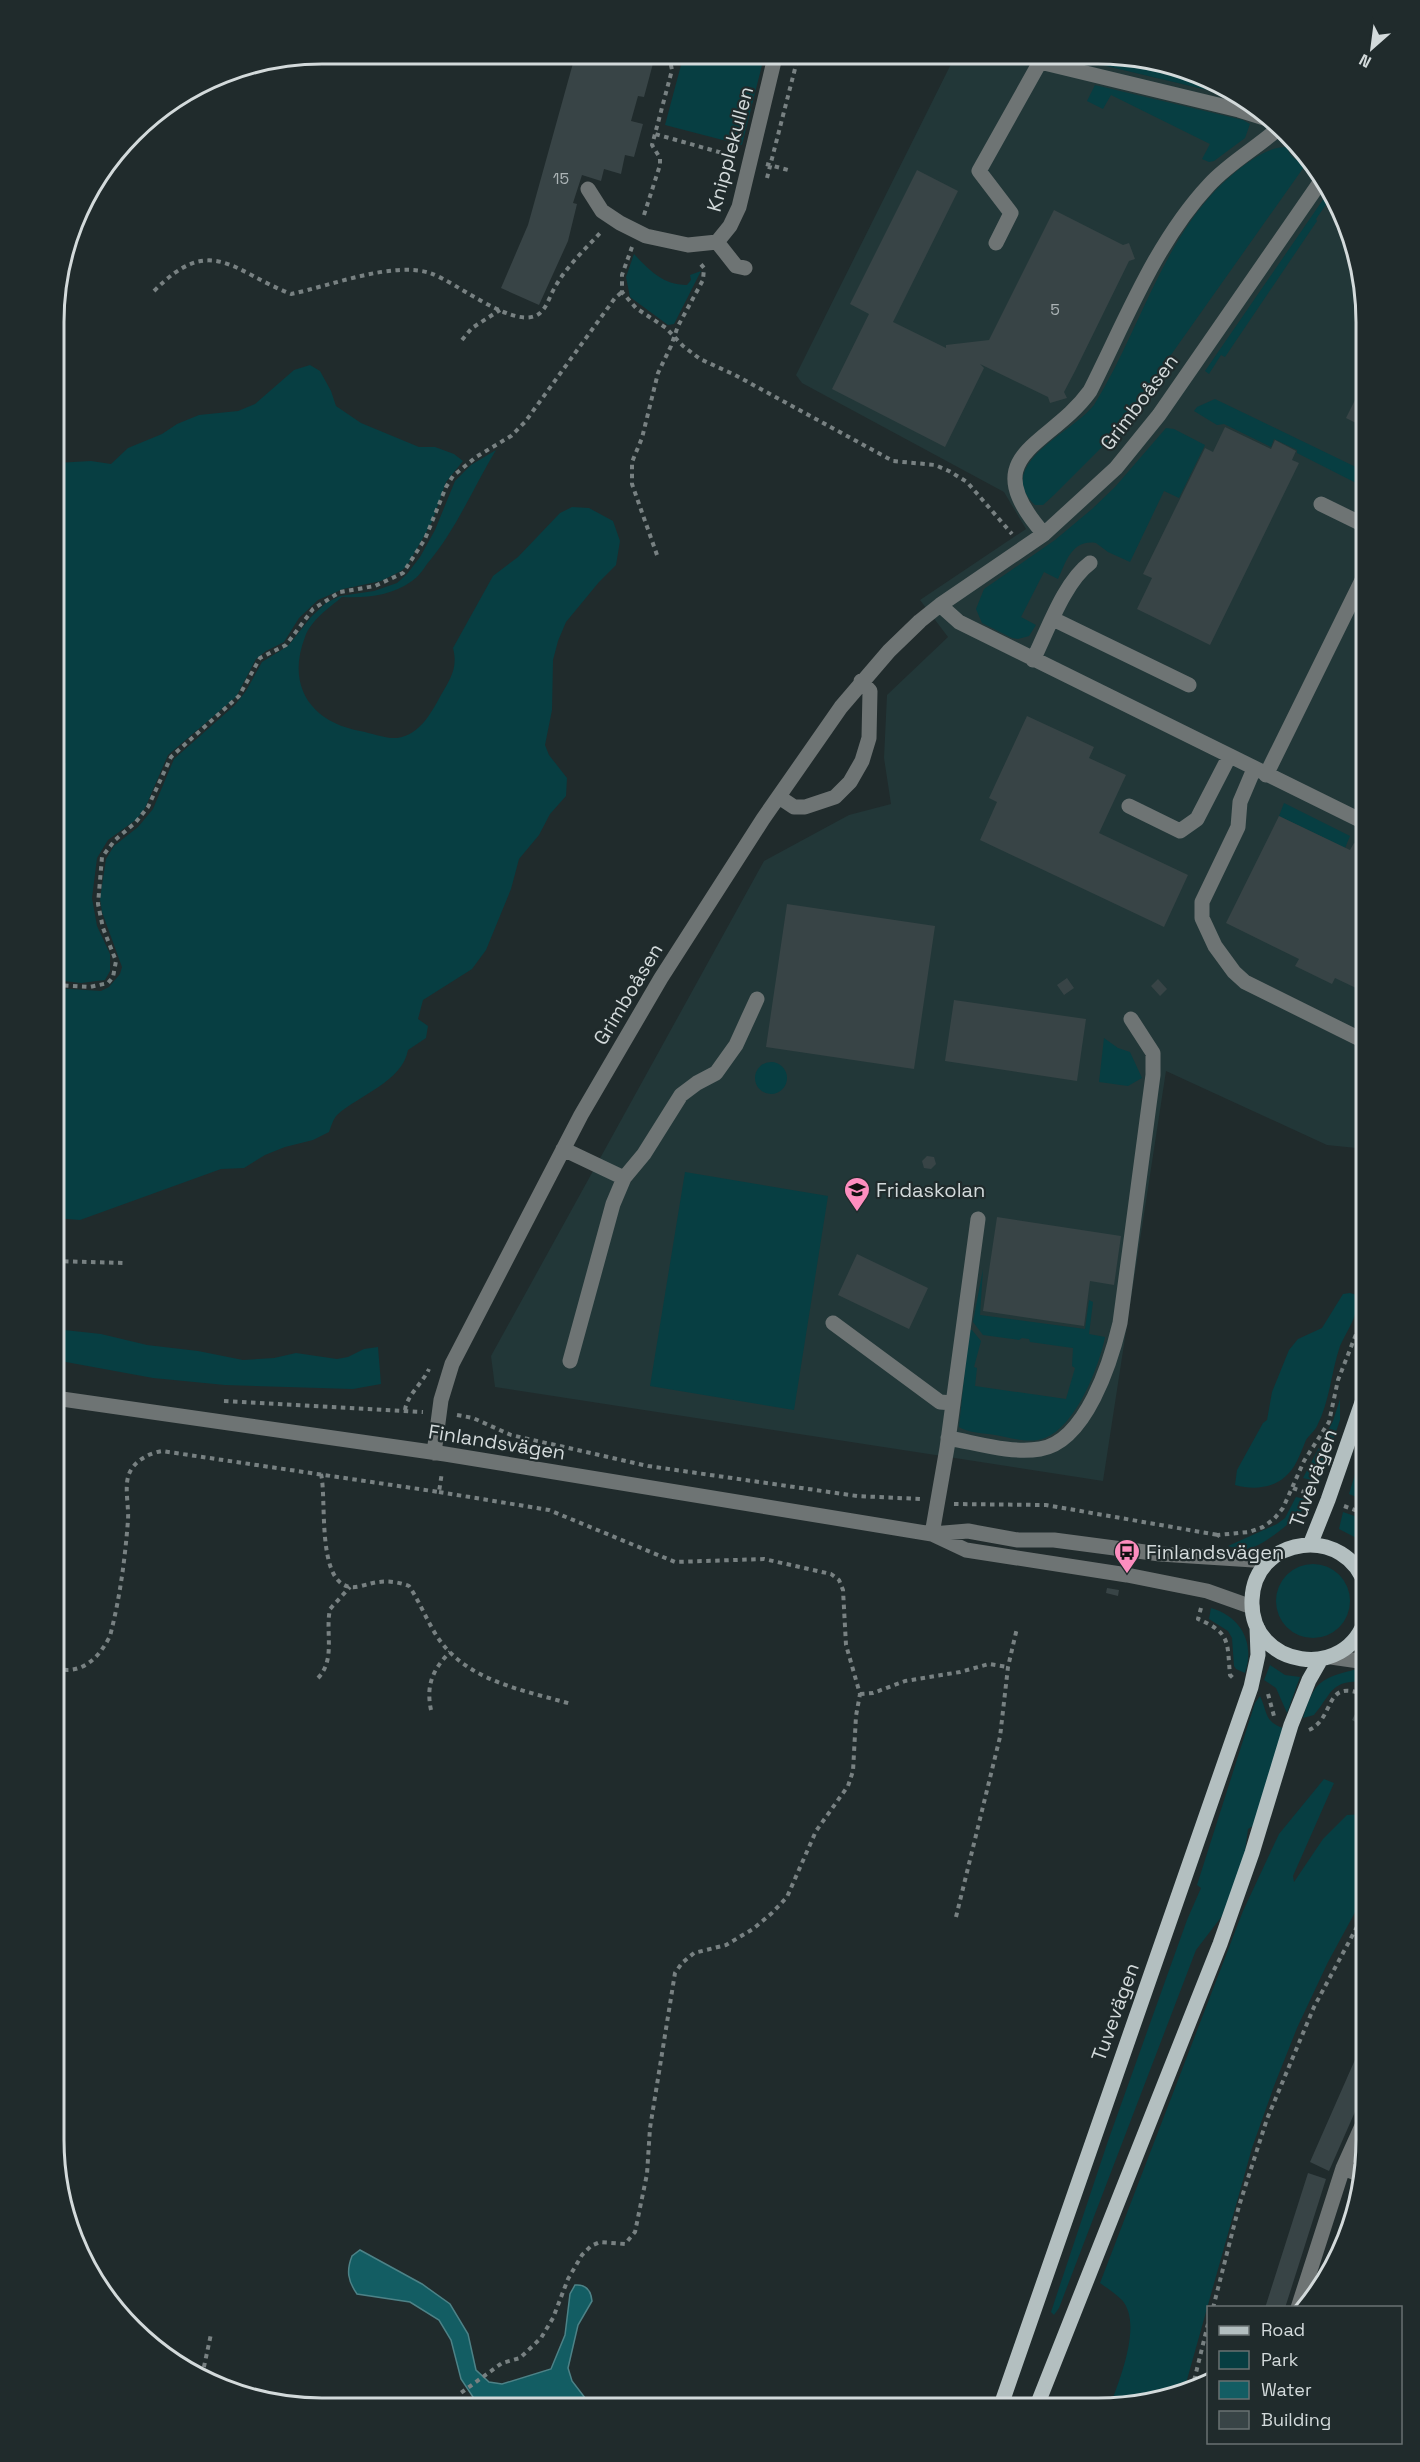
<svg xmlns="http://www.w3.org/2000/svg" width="1420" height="2462" font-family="'Space Grotesk',sans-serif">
  <rect width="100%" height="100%" fill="#202b2c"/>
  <path fill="#223738" d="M954,58L1105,59L1103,65L1241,98L1274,120L1321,173L1352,236L1366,323V1149L1327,1145L1166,1071L1103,1481L495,1387L491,1356L764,861L849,815L891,804L884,758L887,695L948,637L920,600L1026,529L1004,492L802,383L796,375Z"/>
  <path fill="#073e42" d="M679,56L764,57L742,145L665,125L681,65Z
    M1106,59H1149L1216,82L1241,98L1102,65Z
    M1095,85L1243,120L1250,124L1245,138L1214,161L1209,162L1202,159L1210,144L1111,95L1103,109L1087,101Z
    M1287,147C1290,157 1297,164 1308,158L1306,164L1115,434L1054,495L1043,505H1035C992,464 1074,432 1094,405C1144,325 1166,221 1246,164C1258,155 1272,147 1287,147Z
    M1329,191L1332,196L1316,219L1317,221L1225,357L1221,355L1209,374L1205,371Z
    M634,254C649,270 663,285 687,285L691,280L690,275L701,271L674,324L668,325L630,297L626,277Z
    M310,365L320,371L331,391L336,406L361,423L419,447H435L454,454L463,461L446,482L432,522L407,566L401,571L381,581L343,589L318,600L299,618L284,642L266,651L256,659L236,697L168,755L145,808L137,819L108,840L97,858L92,898L97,926L110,954V971L105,980L81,983L55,980L56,463L91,461L111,464L128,448L162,434L177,424L199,415L238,411L255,404L294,370Z
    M1215,399L1364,471L1361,476L1366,479V488L1297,453V450L1274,439L1271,447L1224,424L1217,425L1194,411L1197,407Z
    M1166,428L1174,429L1205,445L1179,498L1164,491L1130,562L1108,552L1096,543C1072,539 1066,562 1058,579L1044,572L1021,617L1036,625L1029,636L1018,639L1012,638L982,623L976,609L984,589L1055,540L1092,509L1115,487Z
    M496,450C473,488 456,530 427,564C423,570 418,577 412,581C391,596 367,598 342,597C329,608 311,620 305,637C286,686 311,722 360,731C371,733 386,739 397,738C420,735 431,713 441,695C451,678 458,667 453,648L493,576L518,557L560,513L572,507L589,508L613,521L620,541L616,565L599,582L566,622L558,641L553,660L552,710L545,745L549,755L567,778L566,796L550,814L539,835L519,859L511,889L486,950L472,969L423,1000L418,1019L428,1026L426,1038L408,1050C402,1082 359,1095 337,1115C333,1119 331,1127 329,1132L313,1140L285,1147L265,1155L244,1168L221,1169L80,1220L55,1218V1152L60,1142L55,1127V988L101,991L109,987L120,974L122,967L102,912L100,899L106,859L114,846L138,827L153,809L174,759L235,705L246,691L262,662L288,646L311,617L326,603L340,596L374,591L397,583L407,574L420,557L435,530L455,481L471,465Z
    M1284,803L1350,836L1345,848L1279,816Z
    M1104,1038L1118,1048L1130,1052L1142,1078L1128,1086L1099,1082Z
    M755 1078a16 16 0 1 1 32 0a16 16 0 1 1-32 0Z
    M685,1172L828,1196L794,1410L650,1386Z
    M983,1269L980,1315L1085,1329L1089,1300L1093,1302L1089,1334L1105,1337C1099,1367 1076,1426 1045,1438C1030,1444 1011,1438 995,1435C983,1433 969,1433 959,1427L969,1330H972L981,1341L974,1367L977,1368L975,1386L1066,1399L1075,1368L1072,1366L1073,1348L1030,1342L1029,1339L1022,1338L1019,1340L983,1335L973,1322Z
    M1350,1293L1357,1295C1360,1314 1347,1330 1340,1346C1331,1372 1330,1401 1317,1426C1315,1431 1309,1435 1306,1440C1303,1447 1300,1455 1297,1461C1285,1486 1260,1492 1235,1485L1237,1470L1263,1423L1267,1420L1272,1392L1289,1350L1298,1339L1322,1328L1343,1294Z
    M55,1329L101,1334L147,1345L198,1351L243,1360L274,1358L296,1353L337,1359L348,1357L364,1349L378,1347L381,1384L353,1389L225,1385L153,1378L55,1360Z
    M1340,1399V1420L1319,1482L1303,1478L1333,1421Z
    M1366,1438V1501L1349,1494Z
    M1296,1497L1310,1500C1302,1515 1267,1543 1251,1548C1243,1551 1236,1549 1228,1546L1277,1524L1285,1518Z
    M1343,1512L1366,1520V1543L1339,1529Z
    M1276 1601a37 37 0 1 1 74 0a37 37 0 1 1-74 0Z
    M1211,1608C1242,1617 1255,1644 1245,1673L1236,1669L1234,1666L1232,1638L1228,1631L1209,1619Z
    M1270,1665L1285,1675L1300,1677L1287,1713L1276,1688L1264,1680Z
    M1357,1669L1366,1671V1682C1330,1679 1332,1694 1314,1715L1303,1718C1314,1681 1321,1678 1357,1669Z
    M1260,1696C1268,1713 1264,1721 1283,1728L1253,1826L1248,1829L1244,1859L1222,1916L1196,1950L1059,2308L1054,2315L1051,2312L1108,2141L1187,1920L1201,1888L1197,1885L1255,1703Z
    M1324,1779L1334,1783L1293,1876L1294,1882L1323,1839L1347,1815L1365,1814V1894L1328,1962L1297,2028L1274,2086L1252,2148L1183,2394L1110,2406C1119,2381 1143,2324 1122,2300C1116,2294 1107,2288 1100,2283L1243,1911L1279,1834Z"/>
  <path fill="#135d63" stroke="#4d8287" stroke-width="1.5" d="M360,2250L422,2284L450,2304L468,2334L476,2370L489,2382L502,2384L551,2369L565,2335L570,2294L575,2285C586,2284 591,2291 592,2301L578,2325L568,2368L572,2381L592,2407L479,2406L461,2379L451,2340L439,2320L410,2302L357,2294C348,2281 346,2271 352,2256Z"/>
  <path fill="#384446" d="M575,56H655L644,97L638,96L631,121L643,124L634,157L625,155L621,174L604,169L601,181L582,175L573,203L577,204L568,241L539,305L501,288L528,225Z
    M917,170L958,191L893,322L946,348V345L989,340L1054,210L1123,245L1129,243L1135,259L1129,261L1075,371L1064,392L1067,398L1050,403L1048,397L980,364L984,368L945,447L832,389L869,314L850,304Z
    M1366,378V428L1346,418Z
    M1225,427L1271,449L1275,440L1296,451L1292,460L1299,463L1210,645L1137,609L1152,578L1143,574L1205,448L1213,452Z
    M1027,716L1094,747L1089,758L1126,775L1099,833L1188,875L1164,927L980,840L997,802L989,798Z
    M1279,816L1350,850L1354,843L1366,849V969L1356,988L1335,978L1332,984L1295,966L1299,959L1226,923Z
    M787,904L935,926L914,1069L766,1047Z
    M1067,978L1074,988L1064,995L1057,985Z
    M1158,979L1167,989L1160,996L1151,986Z
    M954,1000L1086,1019L1077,1081L945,1061Z
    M927,1156L934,1157L936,1164L931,1169L924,1168L922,1161Z
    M997,1217L1121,1236L1114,1285L1090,1281L1084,1326L983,1311Z
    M857,1254L928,1288L909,1329L838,1295Z
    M1107,1588L1119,1590L1118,1596L1106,1593Z
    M1359,1706L1366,1709V1715L1361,1725L1352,1720Z
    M1365,2037V2089L1329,2171L1310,2162Z
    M1308,2173L1326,2179L1285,2308H1265Z"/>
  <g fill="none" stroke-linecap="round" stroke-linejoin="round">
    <path stroke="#788182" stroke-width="4" stroke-dasharray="4.5 4.5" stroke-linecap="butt" d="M669,56L672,70L655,134L733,156
      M766,164L788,170
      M767,178L798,57
      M644,215L660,165V158L652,145L655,134
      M632,247L622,275V292L636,308L666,328L683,346L700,359L735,375L893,461L935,465L949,471L967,482L1012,534
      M154,291C211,233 232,271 291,294C330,286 392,261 430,273C456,282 509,326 535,316C546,312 549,297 555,287C567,266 586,248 602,231
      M462,340L472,328L500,310
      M657,555L632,484V462L642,438L658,373L671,346L678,326L703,280L704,268L699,262
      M55,985L90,987L108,983L113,977L116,961L103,928L98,904L102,857L115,840L136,822L148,807L171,757L239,696L260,658L286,645L313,609L340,592L375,586L403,573L425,539L446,487L453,476L476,457L511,436L525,422L615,298L622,292
      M55,1144V1132
      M1366,1195V1162
      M55,1261L125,1263
      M224,1401L423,1412
      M405,1410C407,1395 422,1384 429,1369
      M457,1415L473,1418L511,1435L648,1466L857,1496L920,1499
      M321,1474C327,1498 316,1584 351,1587C356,1588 364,1585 369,1584C383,1580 396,1581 409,1586C422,1605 430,1630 445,1647C476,1683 527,1691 571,1704
      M1293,1488L1312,1495
      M439,1492L549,1510L675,1562L764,1559L831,1574L839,1580L843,1590L846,1645L860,1694L856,1716L853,1771L848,1786L816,1831L787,1897L772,1913L753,1929L726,1945L694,1953L682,1963L675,1973L650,2128L647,2174L635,2232L625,2244L600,2242L591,2246L582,2255L568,2279L553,2318L541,2338L520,2358L502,2363L458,2395
      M954,1504L1046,1505L1218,1535
      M1344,1506L1366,1514
      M1217,1537L1218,1535L1249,1532L1263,1527L1274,1519L1283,1508L1304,1461L1329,1422L1338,1380L1366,1309
      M1201,1608L1198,1619C1231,1633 1227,1642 1230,1675L1234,1679
      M55,1668C81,1676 99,1658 110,1636C120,1598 125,1559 128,1520C129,1506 124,1487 129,1474C134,1461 149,1453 162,1451L439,1492L442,1472
      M318,1678C336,1659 325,1633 330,1609L350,1587
      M860,1694L873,1693L905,1681L960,1672L989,1664L1008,1667
      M1268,1694L1274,1716
      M431,1710C426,1686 432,1670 450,1652
      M1309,1730C1336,1718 1323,1676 1366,1696
      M956,1917L1000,1737L1008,1667L1017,1628
      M1213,2308L1239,2206L1267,2119L1314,2007L1365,1912
      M202,2376L211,2334
      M1192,2389L1208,2324"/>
    <path stroke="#6e7474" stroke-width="15" d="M588,189L602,211L620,223L646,236L688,245L717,242L730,226L739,207L775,57
      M717,242L736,266L745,268
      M996,243L1011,213L979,171L1040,62L1239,110L1274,121
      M1321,504L1366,526
      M1044,534C973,453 1049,448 1090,391C1125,322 1155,243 1209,185C1230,162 1257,148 1280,127
      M940,605L959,622L1366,823
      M1053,619L1189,685
      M1033,660C1047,632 1064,582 1090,563
      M1254,769L1240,802L1238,827L1202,902V918L1215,946L1234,972L1245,982L1366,1042
      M1266,775L1366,572
      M779,797L794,807H805L835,797L850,782L862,761L869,738L870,691L861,681
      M1129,806L1180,831L1197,819L1229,757
      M563,1149L624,1178
      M833,1323L940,1402L953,1403
      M570,1361L613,1204L624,1178L644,1154L681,1095L697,1083L716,1073L736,1045L757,999
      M55,1398L445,1454L932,1534L968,1531L1018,1540H1054L1160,1554L1269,1561
      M948,1438C977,1443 1011,1454 1040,1449C1086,1442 1111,1361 1120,1323L1153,1075V1053L1131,1019
      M434,1453L441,1400L452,1364L581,1115L661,978L763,819L841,707L889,651L920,621L940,605L1044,534L1116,468L1159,415L1323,178
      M932,1534L966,1550L1127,1575L1207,1591L1252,1607
      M932,1534L947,1448L978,1219
      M1331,1657L1366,1662
      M1343,2168L1361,2175
      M1298,2308L1343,2168L1365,2119"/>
    <path stroke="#b3bfc0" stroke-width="15" d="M1310,1545L1328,1500L1366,1391
      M1366,1617C1348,1683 1249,1668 1252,1600C1254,1535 1347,1524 1366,1587
      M1000,2408L1251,1687L1258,1655L1257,1627
      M1036,2408L1220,1944L1252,1853L1291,1725L1309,1680L1321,1659"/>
  </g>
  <defs>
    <symbol id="school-pin" viewBox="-11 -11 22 30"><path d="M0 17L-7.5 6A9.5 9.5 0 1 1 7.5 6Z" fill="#fd8ebf" stroke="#202b2c"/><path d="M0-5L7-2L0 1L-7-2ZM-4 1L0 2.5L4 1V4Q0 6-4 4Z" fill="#111"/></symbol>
    <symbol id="bus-pin" viewBox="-11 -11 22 30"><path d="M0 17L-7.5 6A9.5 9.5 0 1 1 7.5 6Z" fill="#fd8ebf" stroke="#202b2c"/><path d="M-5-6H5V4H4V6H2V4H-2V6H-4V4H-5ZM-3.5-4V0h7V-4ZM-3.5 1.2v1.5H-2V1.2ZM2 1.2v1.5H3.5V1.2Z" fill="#111"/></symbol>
  </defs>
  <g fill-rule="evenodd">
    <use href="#school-pin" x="842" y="1175" width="30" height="40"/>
    <use href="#bus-pin" x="1112" y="1537" width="30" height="40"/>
  </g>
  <g text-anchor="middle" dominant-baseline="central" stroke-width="4.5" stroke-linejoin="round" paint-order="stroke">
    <g font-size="16" fill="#acb4b6">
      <text x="561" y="178">15</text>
      <text x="1055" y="309">5</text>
    </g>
    <g font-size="20" fill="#d3dadb" stroke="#202b2c">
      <text transform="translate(730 149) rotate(-75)">Knipplekullen</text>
      <text transform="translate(1139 402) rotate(-53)">Grimboåsen</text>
      <text transform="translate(628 994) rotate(-59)">Grimboåsen</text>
      <text transform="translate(497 1442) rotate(9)">Finlandsvägen</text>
      <text transform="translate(1313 1478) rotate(-70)">Tuvevägen</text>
      <text transform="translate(1115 2012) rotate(-70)">Tuvevägen</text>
    </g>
    <g font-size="20" fill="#d3dadb" stroke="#202b2c" text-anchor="start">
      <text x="876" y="1190">Fridaskolan</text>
      <text x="1146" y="1552">Finlandsvägen</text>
    </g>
  </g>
  <path d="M0 0H1420V2462H0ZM322 64H1098A258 258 0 0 1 1356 322V2140A258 258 0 0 1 1098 2398H322A258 258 0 0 1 64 2140V322A258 258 0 0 1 322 64Z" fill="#202b2c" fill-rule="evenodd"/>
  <path fill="none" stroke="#d3dadb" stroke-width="3" d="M322 64H1098A258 258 0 0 1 1356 322V2140A258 258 0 0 1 1098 2398H322A258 258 0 0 1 64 2140V322A258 258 0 0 1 322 64Z"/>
  <rect x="1207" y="2306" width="195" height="138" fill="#202b2c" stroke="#687172" stroke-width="1.5"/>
  <rect x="1219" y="2326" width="30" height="9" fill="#b3bfc0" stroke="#687172" stroke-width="1.5"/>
  <text x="1261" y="2336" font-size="18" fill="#d3dadb">Road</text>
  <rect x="1219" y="2351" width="30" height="18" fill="#073e42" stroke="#687172" stroke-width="1.5"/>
  <text x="1261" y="2366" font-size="18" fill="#d3dadb">Park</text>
  <rect x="1219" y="2381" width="30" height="18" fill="#135d63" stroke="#687172" stroke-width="1.5"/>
  <text x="1261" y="2396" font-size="18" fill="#d3dadb">Water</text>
  <rect x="1219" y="2411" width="30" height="18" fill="#384446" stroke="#687172" stroke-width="1.5"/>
  <text x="1261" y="2426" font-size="18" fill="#d3dadb">Building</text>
  <g transform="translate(1372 48) rotate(208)" stroke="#202b2c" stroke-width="4.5" paint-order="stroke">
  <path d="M0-4.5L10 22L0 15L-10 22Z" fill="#d3dadb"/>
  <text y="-9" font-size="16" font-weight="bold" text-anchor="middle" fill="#d3dadb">N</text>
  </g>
</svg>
